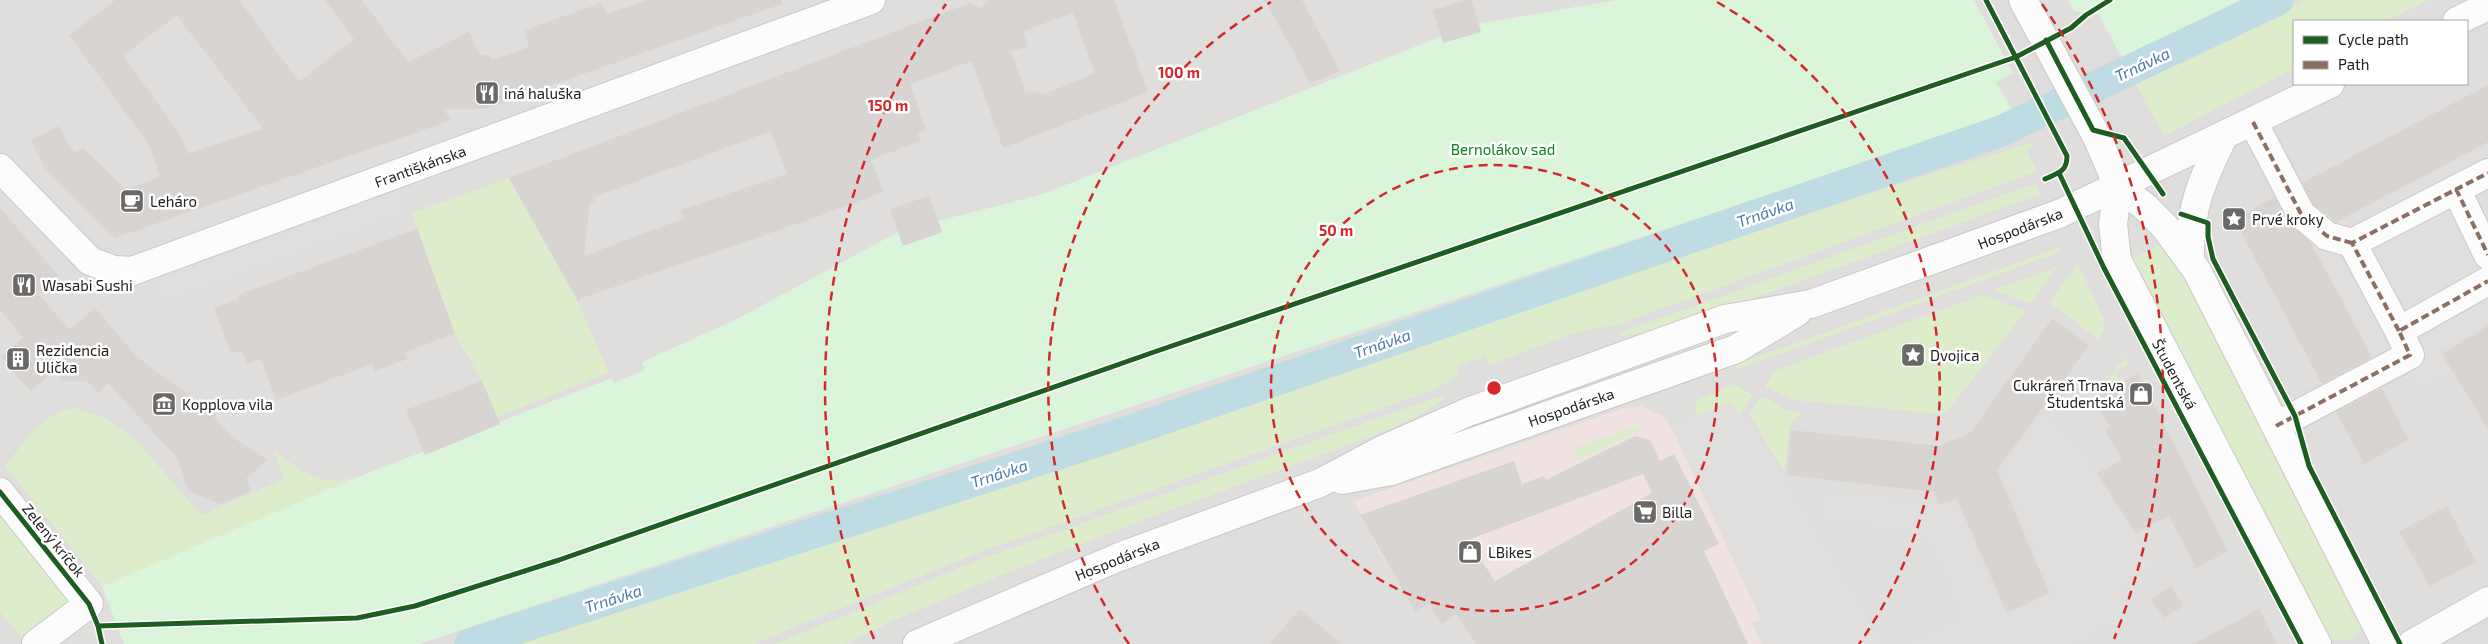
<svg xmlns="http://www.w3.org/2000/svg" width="2488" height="644" font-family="'Exo 2',sans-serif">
  <rect width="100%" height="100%" fill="#f0eeeb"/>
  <path fill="#dfdedc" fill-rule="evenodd" d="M0,0H2488V644H0ZM2294,21H2467V84H2294Z"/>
  <path fill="#f1e3e1" d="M1641,406L1662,416L1671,426L1761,619L1752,623L1762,644H1476L1456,614L1442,624L1429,604L1399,582L1379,551L1354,501L1624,408Z"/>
  <path fill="#ddeccb" d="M2306,0H2429L2387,21H2294V69L2164,136L2134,81Z
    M2030,143L2032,148L2027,151L2037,171L2022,177L1617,325L1577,332L1489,365L1485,356L1457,367L1459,375L1436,389L980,552L753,644H518L1893,186Z
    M509,178L577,300L609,373L497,417L482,381L455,334L412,213Z
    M2036,183L2041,194L1669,329L1620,336L1622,332Z
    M2163,242L2182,275L2363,619C2363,641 2342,644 2324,637L2127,263Z
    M2061,247L2057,253L1736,370L1735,365Z
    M2078,264L2105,321L2104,330L2099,340L2049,302Z
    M2057,267L2031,304L1993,290Z
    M1982,295L2026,311L1946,413L1940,414L1794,400L1765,387L1774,371Z
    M2125,357L2129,364L2115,372L2121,383L2094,397Z
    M1734,384L1753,395L1740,415L1695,416L1697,400Z
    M1437,397L1445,398L1415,418L1373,436L1149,518L1004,574L890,622L846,644H775L984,558Z
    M1761,397H1765L1788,411L1802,412L1790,425L1784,472L1749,414Z
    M76,408L107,419L135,439L201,515L284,479L274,451L302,471L325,480L353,479L102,586L5,466C25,442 43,411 76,408Z
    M1636,426L1639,428V431L1579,460L1573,449Z
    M0,508L67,591L68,603L24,640L0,612Z"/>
  <path fill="#daf5da" d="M1616,0H1974L2013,73L1996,82L2014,113L419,644H124L102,586L353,479L612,378L614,383L645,370L642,362L737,319L898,232L903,246L942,232L938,221L1043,194L1470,25Z
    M2068,0H2240L2123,61L2099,15L2074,11Z"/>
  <path fill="#e0dfde" d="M2488,145V323L2439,352L2449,370L2420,386L2409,367L2385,381L2327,270L2322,272L2305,241Z
    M401,190L397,214L167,300L153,284Z
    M1731,402L1738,414L1748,421L1883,644H1762L1752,623L1761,619L1671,426Z
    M2045,414L2068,435L2111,497L2152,565L2114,590L2126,612L2074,644H1911L1965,618L1927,533L1819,515L1822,491L1956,507L2003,618L2054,594L2004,469Z"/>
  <path fill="#dedddd" d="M2108,32L2144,99L2129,106L2093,40Z
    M2084,55L2116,118L2054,151L2022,89Z"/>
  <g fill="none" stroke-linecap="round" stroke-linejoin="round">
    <path stroke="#bfdbe3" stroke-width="31" d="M470,644L1120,434L2001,131L2278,0"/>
  </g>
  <path fill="#d7d4d2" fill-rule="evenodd" d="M115,0H239L299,82L354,39L325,0H362L408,62L469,32L480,55H488L493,60L529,47L525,30L601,3L607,14L648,0H782V4L484,109H443L452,120L115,238L45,168L31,140L59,126L74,153L83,148L126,190L160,177L150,146L69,35ZM177,15L263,129L188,154L180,134L123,56Z
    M990,0H1114L1148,92L1003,148L972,61L910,84L926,130L918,133L920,141L871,160L883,192L808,220L579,299V303L509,178L970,3L981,8ZM1073,13L1095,73L1045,94L1025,91L1011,51L1028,47L1023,31ZM771,131L787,174L681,210L685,218L584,256L590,203L595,201L594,197Z
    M1265,0H1302L1340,71L1310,83Z
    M1467,0H1472L1481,32L1443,43L1433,10Z
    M2488,85V142L2336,222L2313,204L2302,183Z
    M929,196L942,232L903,246L890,209Z
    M2275,197L2287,222L2311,243L2372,357L2322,384L2234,219Z
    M0,208L59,276L38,294L70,330L95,308L137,357L216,415L214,417L232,437L267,460L246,479L251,491L219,504L189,491L177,458L108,383L98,393L87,381H63L54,371L31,391L17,376L2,357L23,337L0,310Z
    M417,229L455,334L404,352L407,359L375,371L372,364L276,400L261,359L247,364L241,350L231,354L214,308L239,299L238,295Z
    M2052,319L2089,345L1997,470L2049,593L2007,613L1957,499L1938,504L1935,492L1787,475L1791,430L1939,446L1970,433Z
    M2488,326V429L2442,354Z
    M2138,374L2228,551L2196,568L2169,516L2136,533L2097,473L2122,460L2105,430L2110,428L2094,397Z
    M482,381L500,424L425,455L406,410Z
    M2382,388L2409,440L2364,464L2336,412Z
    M1635,436L1650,440L1660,461L1674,454L1719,544L1704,551L1748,644H1476L1456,614L1442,624L1429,604L1415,611L1360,515L1514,461L1522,484L1544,476L1546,480ZM1643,474L1652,493L1495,581L1468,540Z
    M2447,506L2476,562L2430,586L2399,532Z
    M2171,586L2183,606L2164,618L2151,599Z
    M1300,609L1342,644H1269Z
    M2259,609L2277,644H2194Z"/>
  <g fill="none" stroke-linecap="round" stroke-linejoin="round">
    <defs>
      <path id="minor" d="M2023,0L2097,137L2118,186L2144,206L2165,227L2197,271L2386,644
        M2457,21L2488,6
        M2253,122L2301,214L2327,236L2352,243
        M0,168L90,261L114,270L132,271L871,0
        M2118,186L2113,224L2117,260L2317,644
        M2456,189L2488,255
        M2190,258C2189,209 2202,180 2223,137
        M2399,331L2352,243L2488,173
        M2276,426L2410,355L2399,331L2488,281
        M1342,480L1391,471L1736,349L1797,312
        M0,492L89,604L36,644
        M917,644L1119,557L1320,483L1382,450L1468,412L1725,319L1811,304L2061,213L2330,84
        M2412,644L2488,601"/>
    </defs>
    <use href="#minor" stroke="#c9c8c7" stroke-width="30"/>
    <use href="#minor" stroke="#fdfcfc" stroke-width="28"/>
    <path stroke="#8d6e63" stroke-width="4" stroke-dasharray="8 4" stroke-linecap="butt" d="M2253,122L2301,214L2327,236L2352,243
      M2456,189L2488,255
      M2399,331L2352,243L2488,173
      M2276,426L2410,355L2399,331L2488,281"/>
    <defs>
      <path id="cycleway" d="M1986,0L2067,156C2067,172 2058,173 2045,179
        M2046,40L2093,130L2124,138L2163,194
        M2059,173L2104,268L2301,644
        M2181,214L2208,223V237L2213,259L2295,416L2309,466L2400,644
        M0,492L89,604L98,626L102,644
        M98,626L357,618L415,606L559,560L1157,351L2016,57L2071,28L2086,15L2110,0"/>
    </defs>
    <use href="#cycleway" stroke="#fff" stroke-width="8"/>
    <use href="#cycleway" stroke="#1b5e20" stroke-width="5"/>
  </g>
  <g fill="none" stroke="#d62828" stroke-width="2.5" stroke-dasharray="9 6">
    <circle cx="1494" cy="388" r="223"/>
    <path d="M1129 644A446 446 0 0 1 1271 2M1717 2A446 446 0 0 1 1859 644"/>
    <path d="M874 639A669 669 0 0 1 946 4M2042 4A669 669 0 0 1 2114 639"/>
  </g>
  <defs>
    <symbol id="restaurant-square" viewBox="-11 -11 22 22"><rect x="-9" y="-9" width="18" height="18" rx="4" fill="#6a6968" stroke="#fff"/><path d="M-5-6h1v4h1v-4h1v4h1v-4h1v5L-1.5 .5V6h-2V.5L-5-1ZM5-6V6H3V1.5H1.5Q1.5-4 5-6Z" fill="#fff"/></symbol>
    <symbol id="cafe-square" viewBox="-11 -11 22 22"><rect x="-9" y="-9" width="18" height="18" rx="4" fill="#6a6968" stroke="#fff"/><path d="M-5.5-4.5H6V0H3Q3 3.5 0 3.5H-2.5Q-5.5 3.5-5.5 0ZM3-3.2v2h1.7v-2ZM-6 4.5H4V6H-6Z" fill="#fff"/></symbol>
    <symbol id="sight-square" viewBox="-11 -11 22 22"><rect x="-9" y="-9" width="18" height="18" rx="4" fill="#6a6968" stroke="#fff"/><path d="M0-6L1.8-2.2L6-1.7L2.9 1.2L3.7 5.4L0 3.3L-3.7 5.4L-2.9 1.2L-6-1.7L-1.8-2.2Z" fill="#fff"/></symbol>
    <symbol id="building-square" viewBox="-11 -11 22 22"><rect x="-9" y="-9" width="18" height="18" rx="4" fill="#6a6968" stroke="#fff"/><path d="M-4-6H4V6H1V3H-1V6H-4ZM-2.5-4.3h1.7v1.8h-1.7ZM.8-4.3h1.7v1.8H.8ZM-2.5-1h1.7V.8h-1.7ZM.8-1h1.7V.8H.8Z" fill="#fff"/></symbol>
    <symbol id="shop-square" viewBox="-11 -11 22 22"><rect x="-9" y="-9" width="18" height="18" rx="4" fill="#6a6968" stroke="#fff"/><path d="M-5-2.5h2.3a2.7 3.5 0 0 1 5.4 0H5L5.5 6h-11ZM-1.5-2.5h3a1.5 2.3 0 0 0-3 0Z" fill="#fff"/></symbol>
    <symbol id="museum-square" viewBox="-11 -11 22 22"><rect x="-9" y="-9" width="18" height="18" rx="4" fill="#6a6968" stroke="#fff"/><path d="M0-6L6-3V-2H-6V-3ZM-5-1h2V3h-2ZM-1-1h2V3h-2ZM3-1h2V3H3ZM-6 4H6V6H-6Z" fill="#fff"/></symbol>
    <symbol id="supermarket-square" viewBox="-11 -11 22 22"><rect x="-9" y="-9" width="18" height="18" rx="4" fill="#6a6968" stroke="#fff"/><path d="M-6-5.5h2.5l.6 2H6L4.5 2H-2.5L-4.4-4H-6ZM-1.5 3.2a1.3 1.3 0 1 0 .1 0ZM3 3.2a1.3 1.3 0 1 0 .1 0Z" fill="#fff"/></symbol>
  </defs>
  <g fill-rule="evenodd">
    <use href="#restaurant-square" x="473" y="79" width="28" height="28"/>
    <use href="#cafe-square" x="118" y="187" width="28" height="28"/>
    <use href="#sight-square" x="2220" y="205" width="28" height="28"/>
    <use href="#restaurant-square" x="10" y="271" width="28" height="28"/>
    <use href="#sight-square" x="1899" y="341" width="28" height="28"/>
    <use href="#building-square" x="4" y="345" width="28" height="28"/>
    <use href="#shop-square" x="2127" y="380" width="28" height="28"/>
    <use href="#museum-square" x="150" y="390" width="28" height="28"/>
    <use href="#supermarket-square" x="1631" y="498" width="28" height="28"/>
    <use href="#shop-square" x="1456" y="538" width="28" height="28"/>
  </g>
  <g text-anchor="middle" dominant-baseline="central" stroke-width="5" stroke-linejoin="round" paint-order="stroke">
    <g font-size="15" fill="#222" stroke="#fff" text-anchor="start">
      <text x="504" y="93">iná haluška</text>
      <text x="150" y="201">Leháro</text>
      <text x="2252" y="219">Prvé kroky</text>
      <text x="42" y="285">Wasabi Sushi</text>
      <text x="36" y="350">Rezidencia<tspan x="36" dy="17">Ulička</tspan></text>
      <text x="1930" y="355">Dvojica</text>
      <text x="2124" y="385" text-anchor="end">Cukráreň Trnava<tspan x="2124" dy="17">Študentská</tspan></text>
      <text x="182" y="404">Kopplova vila</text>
      <text x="1662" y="512">Billa</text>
      <text x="1488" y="552">LBikes</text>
    </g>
    <g font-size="15" fill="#0c8416" stroke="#fff">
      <text x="1503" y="149">Bernolákov sad</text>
    </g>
    <g font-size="15" fill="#222" stroke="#fff">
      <text transform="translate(420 166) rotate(-20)">Františkánska</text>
      <text transform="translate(2020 228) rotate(-21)">Hospodárska</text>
      <text transform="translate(2175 374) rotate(62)">Študentská</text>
      <text transform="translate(1571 407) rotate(-19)">Hospodárska</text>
      <text transform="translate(54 540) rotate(51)">Zelený kríčok</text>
      <text transform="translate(1117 559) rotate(-22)">Hospodárska</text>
    </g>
    <g font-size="16" font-style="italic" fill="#4a7aab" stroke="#fff">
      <text transform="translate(2142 64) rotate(-25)">Trnávka</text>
      <text transform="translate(1765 212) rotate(-19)">Trnávka</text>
      <text transform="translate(1382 343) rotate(-19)">Trnávka</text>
      <text transform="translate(999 473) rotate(-18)">Trnávka</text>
      <text transform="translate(613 598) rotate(-18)">Trnávka</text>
    </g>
  </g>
  <circle cx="1494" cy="388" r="8" fill="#d62828" stroke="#fff" stroke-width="2.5"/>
  <g font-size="15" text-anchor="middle" font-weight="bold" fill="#d62828" stroke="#fff" stroke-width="5" stroke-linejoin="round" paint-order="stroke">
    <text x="1179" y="78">100 m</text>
    <text x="888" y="111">150 m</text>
    <text x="1336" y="236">50 m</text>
  </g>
  <rect x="2293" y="20" width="175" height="65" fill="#ffffff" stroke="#a7a7a7"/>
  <rect x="2303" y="36" width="25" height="8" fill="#1b5e20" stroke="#a7a7a7"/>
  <text x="2338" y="45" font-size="15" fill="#222222">Cycle path</text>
  <rect x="2303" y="61" width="25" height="8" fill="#8d6e63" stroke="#a7a7a7"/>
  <text x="2338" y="70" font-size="15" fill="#222222">Path</text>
</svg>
